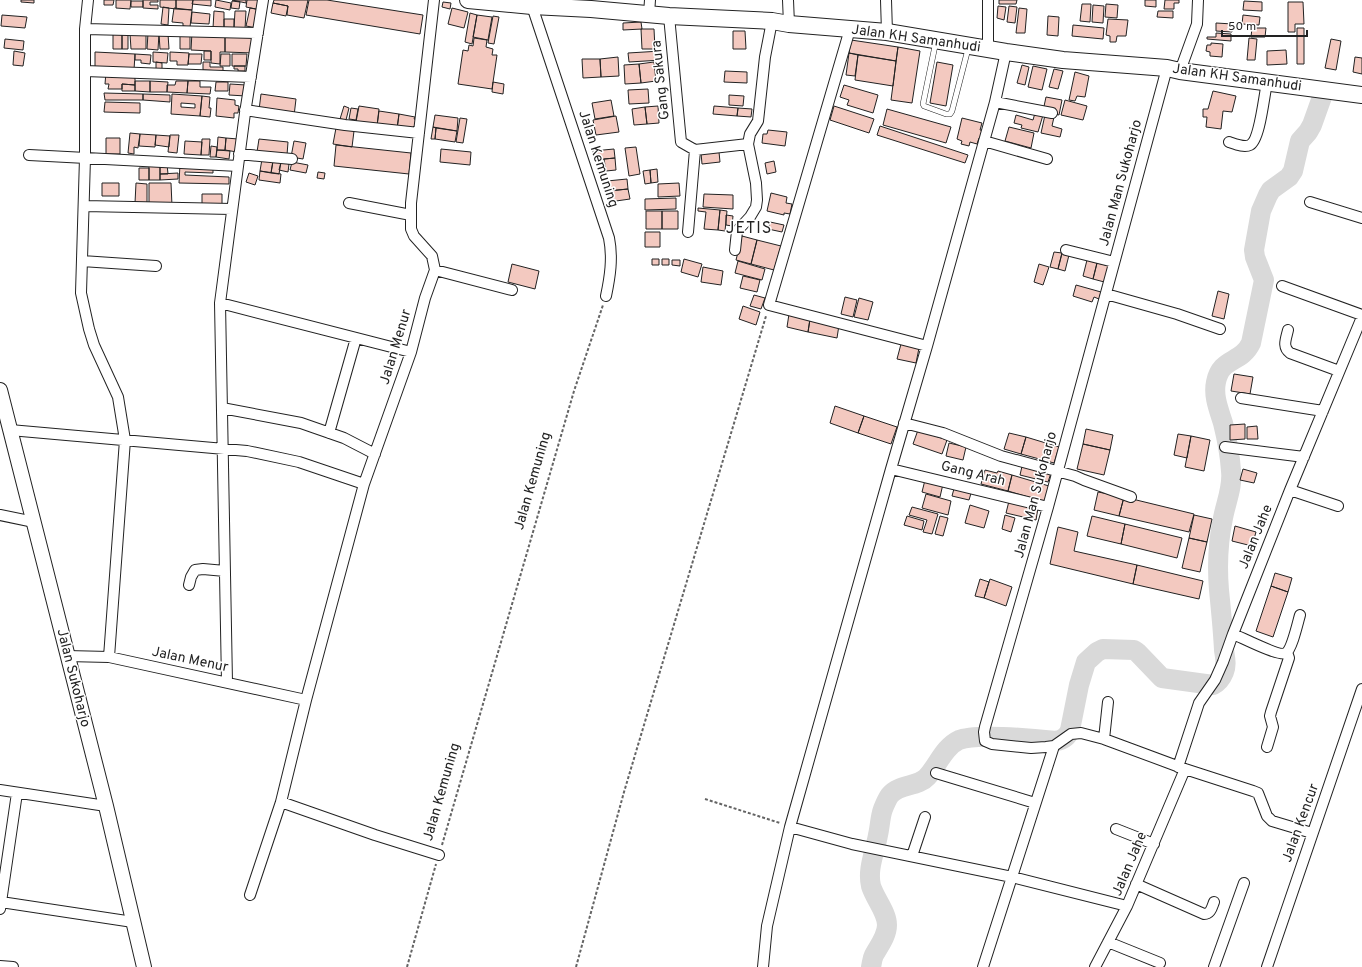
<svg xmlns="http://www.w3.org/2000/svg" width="1362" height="967" font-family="Overpass,sans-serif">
  <rect width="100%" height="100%" fill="#fff"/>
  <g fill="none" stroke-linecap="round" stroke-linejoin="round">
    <path stroke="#d9d9d9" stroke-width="20" d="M871,967C872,963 872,959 874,955C879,946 887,936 887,925C887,912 875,899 871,886C867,869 875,852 878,835C880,827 880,817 883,809C885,804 887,799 890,795C899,784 918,787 927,777C938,765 944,747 959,740C975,733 1037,739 1056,741C1063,740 1068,736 1070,730L1079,685L1086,662L1097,652L1103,649L1134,650L1137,652L1162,678L1213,685C1219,682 1222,677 1224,672C1227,665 1225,657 1224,650C1223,630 1221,610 1219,590C1217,566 1218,542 1223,518C1226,502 1233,487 1231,471C1230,455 1227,439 1223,423C1219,410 1213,396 1216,382C1221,357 1241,364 1251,343L1264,280L1255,257L1254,250L1261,211L1268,195L1271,190L1289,177L1293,171L1300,141L1308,132L1312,125L1322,97"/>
  </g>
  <path fill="#f3c9c0" stroke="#222" fill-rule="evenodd" d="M21,0H34V3L21,2Z
    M104,0H114L113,5H104Z
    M116,0H131L130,9L116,8Z
    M143,0H158V2H150V5H158V9L143,8Z
    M160,0H176V9L160,7Z
    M176,0H193L192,10L176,9Z
    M193,0H211V6L192,4Z
    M216,0L231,3L230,10L215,7Z
    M232,0H246V3Z
    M247,0H263L261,10L246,7Z
    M274,0H308L304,18L287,15L288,6L273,3Z
    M309,0H327L423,15L420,34L306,15Z
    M999,0H1017L1016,4H999Z
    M1145,0H1156V7L1145,6Z
    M1165,0H1179V3H1174V9H1164Z
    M131,1H143V7H131Z
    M232,1L240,2L239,9L231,8Z
    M1244,1L1262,2V11L1243,10Z
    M443,2L451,3L450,9L442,7Z
    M1288,2H1303L1304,24H1295V32H1288Z
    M273,3L288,6L286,16L271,13Z
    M1082,4H1091L1090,22L1080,21Z
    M1106,4L1118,5L1117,18L1105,17Z
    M1093,5L1104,6L1103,23L1092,22Z
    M998,6L1006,7L1004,20L997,18Z
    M1009,6L1017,7L1015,23L1007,22Z
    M163,7L169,8L168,25L161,24Z
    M174,8L192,10L190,27L183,26V23L172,22Z
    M250,8L261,10L257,28L246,26Z
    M452,8L468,12L464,28L448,24Z
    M1019,8L1027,9L1025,33H1016Z
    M214,11L224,12V28H213Z
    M235,11H246L245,29L234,28Z
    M1158,11H1173V18L1157,17Z
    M192,12L210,14L209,24L191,23Z
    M470,13L477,15L472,44L465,42Z
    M2,15L27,17L25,28L1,26Z
    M477,15L492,17L488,40L473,37Z
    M1243,15L1260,17L1259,25L1242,24Z
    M493,16L499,17L494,44L488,43Z
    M1048,16L1059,17L1058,36L1047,35Z
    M224,19H234V28H224Z
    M1108,19L1128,20L1126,36H1117L1116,42H1110V36L1106,35Z
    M641,22L642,29L623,30V23Z
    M1216,23L1233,24L1232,32L1216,31Z
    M1073,25L1104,28L1103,39L1072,36Z
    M1252,28H1266L1265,37H1251Z
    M1297,28H1304V64H1297Z
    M641,29H654L655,49H642Z
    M733,31H745L746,49H733Z
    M113,32H122V49H113Z
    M122,32H128V49H122Z
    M192,32L225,34V52H220V64L211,63V51L191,50Z
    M146,33V49H131L130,34Z
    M148,33H159L158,50L147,49Z
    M1216,33L1231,34V41L1207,39V37H1216Z
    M159,34H168L169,49H160Z
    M225,34L255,35L254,53L225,52Z
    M180,36H190V49H180Z
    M474,38L487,40L486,47L493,49L492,55H497L492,89L458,84L463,50L468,51L469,45L473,46Z
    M1249,38L1257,39L1255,60H1247Z
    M5,39L24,41L23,50L4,48Z
    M1331,39L1341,41L1336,70L1325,68Z
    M851,40L898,47L896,61L849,53Z
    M1211,43L1223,44L1222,57L1210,56V52L1206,51L1207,45H1211Z
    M898,47L920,51L912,103L891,100Z
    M1286,50L1287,64L1267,65V51Z
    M14,51L25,53L23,66L13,65Z
    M204,51H211V60H204Z
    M661,51L662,60L629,62L628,53Z
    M95,52L135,54L134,70L95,68Z
    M153,52L168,53L167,63L153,62Z
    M170,52L189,53L188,65H177V61H170Z
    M849,53L858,55L855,76L846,75Z
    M135,54L151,55L150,64L141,63V60H135Z
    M189,54H202L201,64H188Z
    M221,54H230V66H220Z
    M232,54H247L246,66H232Z
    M858,55L896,61L893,86L855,80Z
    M618,57L619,76L601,77L600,59Z
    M1355,57L1362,58V74L1353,72Z
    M582,59H600L601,77L583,78Z
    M156,62L162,63V69H156Z
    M203,62H210V67H223V71L203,70Z
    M654,62L656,81L641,83L639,64Z
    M937,62L953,65L946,106L930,103Z
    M639,64L641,83L625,84L624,65Z
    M1022,65L1029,67L1025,85L1017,83Z
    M234,66H245V71H238V69H234Z
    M1033,66L1047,69L1042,90L1028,87Z
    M1054,69L1063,71L1058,89L1049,87Z
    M725,71L747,72V83L724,82Z
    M106,72L135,74V85L122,84V89H108L109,84H105Z
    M1075,72L1089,76L1085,97L1077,96L1075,101L1069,100Z
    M135,81H150V92L135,91Z
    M150,81L168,82L167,92H150Z
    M176,81H188L187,93L167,92V85H175Z
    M188,81H200V87H211L210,94L187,93Z
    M216,82H228V91H215Z
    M493,82L504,84L503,94L492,92Z
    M122,84L135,85V91H122Z
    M230,84L246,85V96L229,95Z
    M844,85L878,95L873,113L847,105L849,100L840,97Z
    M648,89L649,103L629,104L628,90Z
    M1213,91L1236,96L1232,112L1223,111L1221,129L1206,127L1207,117H1203V109H1208Z
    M104,93L143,94V100H105Z
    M143,94L170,95V102L143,100Z
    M172,94L202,96L200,116L171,114ZM181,103L195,104V108L181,107Z
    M261,94L296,99L294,116L259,110Z
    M729,95L744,96L743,106L729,105Z
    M202,96L210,97L209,108H211L210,117L200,116Z
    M1046,97L1062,100L1059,115L1043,111Z
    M217,98L235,100V105L239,106L238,113H234V118L216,116Z
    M611,100L614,116L595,119L592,103Z
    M1065,100L1087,106L1083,120L1061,115Z
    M105,102L140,103V113L104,112Z
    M344,106L349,108L346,120L340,119Z
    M359,106L379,109L377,126L356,122Z
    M658,106L659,123L647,124L645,107Z
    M714,106L738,108L737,116L713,114Z
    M834,106L874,119L869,133L830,120Z
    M645,107L647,124L634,125L632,109Z
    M351,108L358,109L356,120L349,119Z
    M738,108L752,109L751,117L737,116Z
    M887,109L951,127L946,143L883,125Z
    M379,111L399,114L397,129L377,126Z
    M1035,113L1043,115L1038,132L1021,128L1022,125L1014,123L1016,115L1033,120Z
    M399,114L415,117L414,119L418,120L417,129H397Z
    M435,115L458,118L457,131L433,127Z
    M1045,115L1054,117L1052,126L1062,129L1060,137L1041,133Z
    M616,116L619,132L596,135L593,120Z
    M460,118L467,119L463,143L456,142Z
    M962,118L982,123L980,130L985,131L983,139L979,138L977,144L970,142L969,146L961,144L962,141L957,139Z
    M880,126L968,155L965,163L877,135Z
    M433,127L436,128L435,139H431Z
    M1009,127L1034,133L1031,148L1005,141Z
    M336,128L354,131L352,147L333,144Z
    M436,128L457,131L455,142L435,139Z
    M768,130L787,132L785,146L762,143L763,134H767Z
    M130,133L140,134L138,148L134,147V154L128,153Z
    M140,134L156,135L155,147L139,146Z
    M156,135L170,136L169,147L155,145Z
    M170,135H179L177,153L168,152Z
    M218,137L226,138L225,150H217Z
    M106,138H120V154H106Z
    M226,138L238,139L237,152L225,150Z
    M202,139H210L209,155H201Z
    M259,139L288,142L287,155L257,152Z
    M185,141L202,142L201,155L184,154Z
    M294,141L306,143L303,159L291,157Z
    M336,145L411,153L409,174L334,166Z
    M211,146L217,147L216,157H210Z
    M636,147L640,174L629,176L625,148Z
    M441,149L471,152L470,165L440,162Z
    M614,149L615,158L594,160L593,151Z
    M217,150L230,151L229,159L216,157Z
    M719,152L720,162L702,164L701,153Z
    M615,158L616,170L606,171L604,159Z
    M262,159L273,161L271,173L260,171Z
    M273,161L281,162L279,174L271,173Z
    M774,161L776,172L767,174L765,163Z
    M149,162H160V180H149Z
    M281,162L289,164L288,172L279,170Z
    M292,162L308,165L306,173L290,170Z
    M160,164H167L168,174H160Z
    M180,164L213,165V173L185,172V175L229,177V184L179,183Z
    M139,168H149V180H139Z
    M657,169L658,182L651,183L650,170Z
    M650,170L651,183L645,184L643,171Z
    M260,171L281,174L280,183L259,180Z
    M318,172L325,173L324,179L317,178Z
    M178,173V179L160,180V174Z
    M249,173L258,176L255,185L246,182Z
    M627,179L628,189L608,191L607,181Z
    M102,183H119V196H102Z
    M136,183L147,184V203H135Z
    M149,183H171L172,206H149Z
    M679,183L680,196L658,197V184Z
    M628,189L630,199L609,202L608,191Z
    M771,193L787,197L786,203L792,204L790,214L784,213V215L767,211Z
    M202,194H222V207H202Z
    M704,194L733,195V209L703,207Z
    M676,198V209L645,210V199Z
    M698,208L720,210L718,230L704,229L706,212L698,211Z
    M720,210L727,211L725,231L718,230Z
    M646,211H662V229H646Z
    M662,211H678V229H662Z
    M726,215L733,216L732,226L726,225Z
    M770,222L784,225L782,232L768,229Z
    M645,232H660V247H645Z
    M742,236L757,240L751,264L736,260Z
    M757,240L781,246L774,270L751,264Z
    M1054,252L1062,253L1058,269L1050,267Z
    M1062,253L1069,255L1065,271L1058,269Z
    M652,259H659V265H652Z
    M662,259H669V265H662Z
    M684,259L702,264L698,277L681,272Z
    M672,260H680V266L672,265Z
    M1087,260L1097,263L1093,279L1083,276Z
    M738,261L765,269L762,280L735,273Z
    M1097,263L1110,266L1108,283L1093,279Z
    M512,264L539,271L535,289L508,282Z
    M1039,264L1049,267L1043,285L1034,282Z
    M703,267L723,271L721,285L701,282Z
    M743,276L760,280L757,292L740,288Z
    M1076,285L1101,292L1099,299L1094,297L1092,302L1073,296Z
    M1218,291L1229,294L1224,319L1212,316Z
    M754,295L765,298L761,309L750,306Z
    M845,297L857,300L853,317L841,314Z
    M859,298L873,302L868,320L854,317Z
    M743,306L760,312L756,325L739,319Z
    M789,314L810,319L808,332L787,327Z
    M810,319L839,325L837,338L808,332Z
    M901,344L919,348L916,363L897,359Z
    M1234,374L1253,377L1250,394L1231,391Z
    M835,406L864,416L858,433L830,423Z
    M864,416L897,427L891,444L858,433Z
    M1245,424V439L1230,440V425Z
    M1257,426L1258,439H1247V427Z
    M1086,429L1113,435L1110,450L1083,444Z
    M918,430L947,440L942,454L913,444Z
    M1009,433L1026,437L1021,454L1004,449Z
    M1178,434L1191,436L1187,458L1174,455Z
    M1191,436L1210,440L1204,471L1185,467Z
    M1026,437L1059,447L1054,463L1021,454Z
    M949,443L966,447L963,460L946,456Z
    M1083,444L1110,450L1104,475L1077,469Z
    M1023,462L1052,470L1048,482L1020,475Z
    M1243,469L1257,473L1254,483L1240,480Z
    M985,470L997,473L998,471L1012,475L1008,491L981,484Z
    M1012,475L1049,486L1045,502L1008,491Z
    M925,480L943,484L940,497L922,492Z
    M955,485L972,490L969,500L952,496Z
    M1098,492L1124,497L1119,516L1094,510Z
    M926,494L951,501L948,515L922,508Z
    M1124,497L1194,514L1189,532L1119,516Z
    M1009,501L1038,508L1036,520L1006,513Z
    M970,505L989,511L984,528L965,523Z
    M912,507L938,514L932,534L923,532L927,520L909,515Z
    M1005,515L1015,518L1011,532L1002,529Z
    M1194,515L1212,519L1207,542L1189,538Z
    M907,516L924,521L922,530L904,525Z
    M940,516L948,518L943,536L935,534Z
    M1092,516L1125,524L1121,544L1087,536Z
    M1125,524L1182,538L1177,558L1121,544Z
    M1235,526L1256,532L1252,546L1232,541Z
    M1058,527L1078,532L1074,551L1137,565L1133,584L1050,564Z
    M1189,538L1207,542L1200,572L1182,568Z
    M1137,565L1203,581L1199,599L1133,584Z
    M1275,573L1292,578L1288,592L1271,586Z
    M980,579L989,582L984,598L975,596Z
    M990,579L1012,587L1006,606L984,598Z
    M1271,586L1288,592L1273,637L1256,631Z"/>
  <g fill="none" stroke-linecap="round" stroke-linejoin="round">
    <defs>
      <path id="lane" d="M936,41L923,104L924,106L946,114H950L952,111L968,49"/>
      <path id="street" d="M88,0L85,29V158L81,293L89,329L94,345L118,397L125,440L109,657
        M788,0L789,24
        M886,0L887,32
        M533,2L532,6L609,238C613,258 610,277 606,296
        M649,14L650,0
        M669,16L681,142L695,150L748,144
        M85,29L258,33
        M850,29L769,305L927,346
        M988,49V0
        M1167,68L1048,507L985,727L984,732L985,741L992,744L1031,748L1046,747L1054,746L1071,734L1081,733L1104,739L1185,769L1253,791L1258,793L1267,816L1272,821L1312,833
        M85,71L251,77
        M1180,71L1197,24L1198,0
        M995,102L1052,113
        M245,110L345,125L419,133
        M984,141L1047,159
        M1229,142C1235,144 1244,148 1250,145C1260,140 1264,95 1267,83
        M239,154L292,159
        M29,155L238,166
        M1310,202L1362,218
        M349,203L411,215
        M84,206L232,209
        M688,232L695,150
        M735,250L737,231L750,217L756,207L757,200L756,183L748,144L750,134L758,121L765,57L772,21
        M1066,250L1114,262
        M82,261L156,266
        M435,270L512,290
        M1282,286L1362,315
        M1106,294L1177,314L1220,329
        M220,303L411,352
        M1288,330C1286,339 1282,347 1290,353L1339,371
        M1241,398L1323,411
        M222,408L301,423L344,438L375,454
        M904,423L943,433L1001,456L1075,476L1084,480L1131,497
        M10,430L247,451L299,462L364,484
        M329,433L356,338
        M1225,447L1304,457
        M891,469L1048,507
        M1290,490L1338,506
        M0,515L34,522
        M189,585L191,577L195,570L203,569L225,571
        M1233,634C1241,637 1279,657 1286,653C1292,649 1298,622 1300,615
        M67,656L109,657L306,700
        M227,682L220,303L245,113L263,0
        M1104,739L1108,702
        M1267,747L1273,727L1270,716L1271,712L1289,658L1287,652
        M1178,767L1199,703L1215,680L1223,662L1233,634L1290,490L1362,317
        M936,773L1035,803
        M0,790L106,806
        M281,802L375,835L439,855
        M790,827L852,844L1012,877L1127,906
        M1116,829L1154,844
        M912,856L925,817
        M1136,884L1204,914C1211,914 1212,907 1214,902
        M250,895L281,802L306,700L364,484L411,352L425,298L435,270L432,256L414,236L411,229V203L434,0
        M1,902L133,922
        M0,909L17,793
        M1108,942L1160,963
        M0,966L13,967
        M763,967L767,926L790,827L891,469L927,346L995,102L1006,52
        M983,967L1054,746
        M1095,967L1127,906L1185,769
        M1214,967L1244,883
        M1267,967L1362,689"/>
      <path id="secondary" d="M0,390L106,806L144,967"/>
      <path id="primary" d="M468,0L532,6L591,9L669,16L772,21L789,24L887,32L1006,52L1063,60L1167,68L1180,71L1362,95"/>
    </defs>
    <use href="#lane" stroke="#222" stroke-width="6"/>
    <use href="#street" stroke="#222" stroke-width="12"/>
    <use href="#secondary" stroke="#222" stroke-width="16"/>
    <use href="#primary" stroke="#222" stroke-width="18"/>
    <path stroke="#646464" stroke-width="2" stroke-dasharray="3 2" stroke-linecap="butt" d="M705,799L780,823
      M442,845L574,391L603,305
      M407,967L436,864
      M576,967L624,792L766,316"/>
    <use href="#lane" stroke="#fff" stroke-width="5"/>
    <use href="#street" stroke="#fff" stroke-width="10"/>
    <use href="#secondary" stroke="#fff" stroke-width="14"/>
    <use href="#primary" stroke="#fff" stroke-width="16"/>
  </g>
  <g text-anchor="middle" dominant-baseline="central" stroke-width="3" stroke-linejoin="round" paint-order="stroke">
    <g font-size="14" fill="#222" stroke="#fff">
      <text transform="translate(916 39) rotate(8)">Jalan KH Samanhudi</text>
      <text transform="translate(1237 78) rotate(8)">Jalan KH Samanhudi</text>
      <text transform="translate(661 80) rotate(-96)">Gang Sakura</text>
      <text transform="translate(598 159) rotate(72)">Jalan Kemuning</text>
      <text transform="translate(1121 183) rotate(-75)">Jalan Man Sukoharjo</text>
      <text transform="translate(396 347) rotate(-73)">Jalan Menur</text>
      <text transform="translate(973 474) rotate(14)">Gang Arah</text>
      <text transform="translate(533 481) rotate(-74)">Jalan Kemuning</text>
      <text transform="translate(1036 495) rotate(-75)">Jalan Man Sukoharjo</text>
      <text transform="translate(1256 537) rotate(-68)">Jalan Jahe</text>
      <text transform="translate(190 660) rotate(12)">Jalan Menur</text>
      <text transform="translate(73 678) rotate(76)">Jalan Sukoharjo</text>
      <text transform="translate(442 792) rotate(-74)">Jalan Kemuning</text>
      <text transform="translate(1301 823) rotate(-70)">Jalan Kencur</text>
      <text transform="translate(1130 864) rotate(-67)">Jalan Jahe</text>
    </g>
    <g font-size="16" letter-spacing="1" fill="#222" stroke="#fff">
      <text x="749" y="229">JETIS</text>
    </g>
  </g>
  <path d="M1222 30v6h85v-6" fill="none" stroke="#222222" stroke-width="2"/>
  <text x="1228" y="30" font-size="12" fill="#222222" stroke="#ffffff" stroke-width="3" paint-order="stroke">50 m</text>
</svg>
